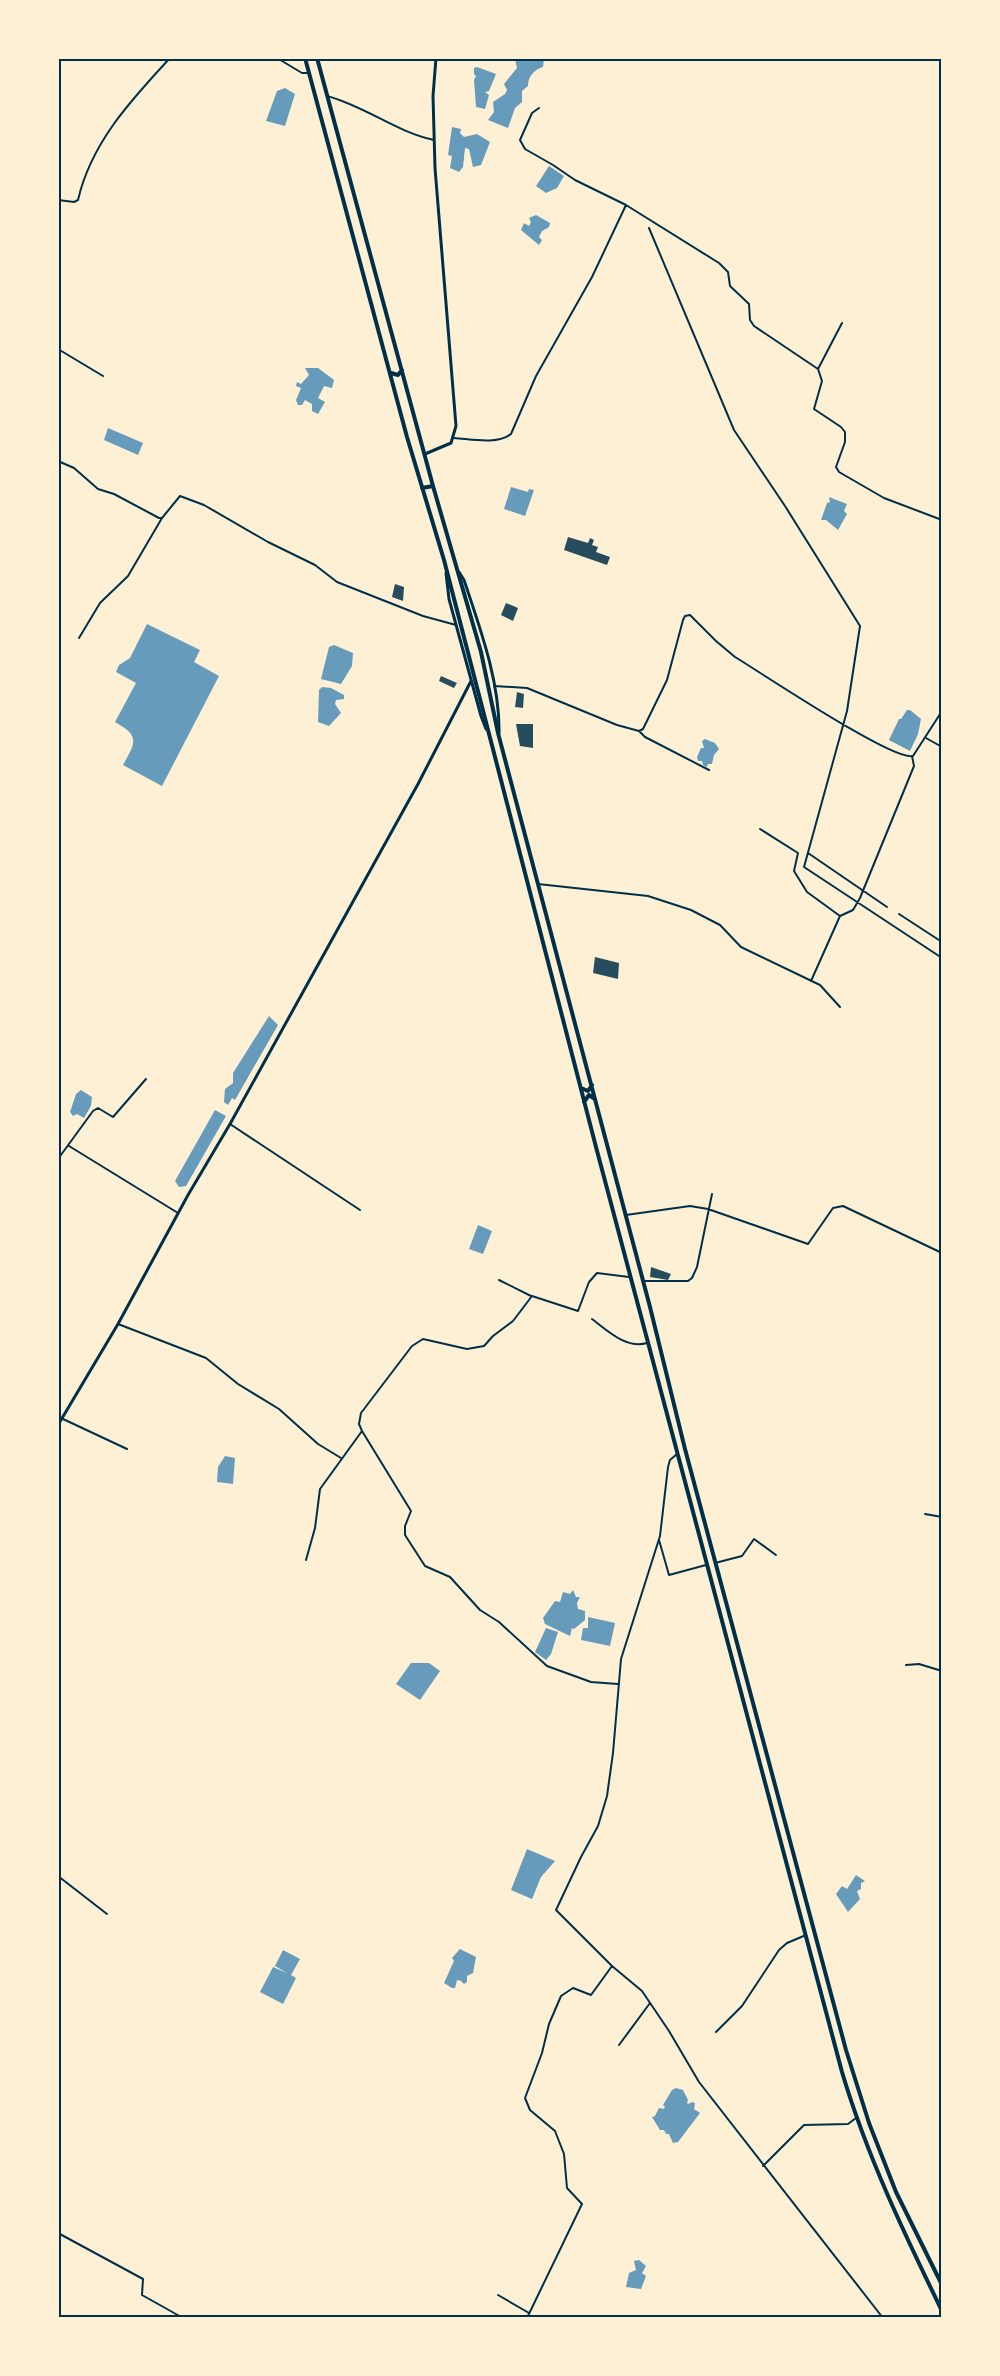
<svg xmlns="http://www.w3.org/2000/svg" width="1000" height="2376" font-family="Manrope,sans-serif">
  <rect width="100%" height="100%" fill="#fdf0d5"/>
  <path fill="#669bbc" d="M515,59H544L543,67C534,70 528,76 528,86L522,91V102L515,108L508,128L488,120L494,112L493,102L505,94L507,90L504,84L517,68Z
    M477,67L496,74L489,91L485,92L489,95L485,109L476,107L474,80L476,76L474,74V68Z
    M285,88L295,94L285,126L266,121L277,91Z
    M452,127L461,129L460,133L464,137L477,134L490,142L481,165L473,167L469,149L465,148L463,167L459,172L450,168L452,156L448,155Z
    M549,166L564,176L557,188L546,193L536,186Z
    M536,215L550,223L549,227L542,231L539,237L542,240L539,245L521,230L524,223L529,226L531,222L529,218Z
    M305,368H318L334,380L332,388L324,386L318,398L325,402L318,414L312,411V404L305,400L302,405H298L296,400L301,388L296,386L297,382L301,384L309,375Z
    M108,428L143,443L138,455L104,440Z
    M511,487L528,492L529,489L534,490L525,516L504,509Z
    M829,497L847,504L844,511L847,514L838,530L826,520H821L827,503L830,502Z
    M147,624L200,650L194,662L219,676L162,786L123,765C136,742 140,736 115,722L136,683L116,672L119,665L130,658Z
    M334,645L353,653L352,666L341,684L321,679L329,647Z
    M322,687L331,688L344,695V699L336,700L335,704L341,713L329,726L318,722L319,690Z
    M907,710H910L921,719L918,734L910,751L889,740L899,719H901Z
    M705,739L715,743L719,749L714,755L712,764H708L707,767L703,765L702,761H698L697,757L701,748H704L702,741Z
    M269,1016L278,1025L235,1100L232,1098L228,1105L224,1102L225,1089L233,1083V1073Z
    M81,1090L92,1097L91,1106L84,1118L77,1114L73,1116L70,1112L76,1094Z
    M215,1110L226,1116L186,1186L179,1187L175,1181Z
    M478,1225L492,1231L483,1254L469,1249Z
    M225,1456L235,1458L233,1484L217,1482L218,1467Z
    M573,1590L576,1597H580L577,1603L578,1609L585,1611V1620L574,1629L572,1628L570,1636L545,1624L543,1618L555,1601L560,1602L563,1592L570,1594Z
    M588,1617L615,1623L610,1646L581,1640L583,1628H588Z
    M546,1628L558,1632L551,1654L546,1660L535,1652Z
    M411,1663H429L440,1671L420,1700L396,1684Z
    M527,1849L555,1861L541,1877L532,1899L511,1890Z
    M856,1875L865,1881L861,1883V1889L857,1891L860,1899L848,1912L836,1894L842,1886L847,1889Z
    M460,1949L476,1957L473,1973L467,1976V1982L464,1984L461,1981L457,1980L455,1988H452L444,1983L454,1961L452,1958Z
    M283,1950L300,1959L291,1975L296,1978L283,2004L260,1992L273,1967L287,1973L275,1966Z
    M676,2088L683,2090L688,2100L687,2103L688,2104L692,2102L695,2103L694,2109L700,2113L678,2142L673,2143L669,2134H666L664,2130H660L652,2117L655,2116L659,2108L664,2109L665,2107L663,2105L672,2090Z
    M639,2260L646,2266L642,2273L646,2276L641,2289L626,2287L629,2273L636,2270L634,2261Z"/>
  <path fill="#264d5e" d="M568,537L588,543L590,538L594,540L592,545L598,547L596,552L610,557L607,565L564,550Z
    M395,584L404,587L403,601L392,597Z
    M506,603L518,608L513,621L501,615Z
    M441,676L457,683L454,688L439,681Z
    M517,692L524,694L523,708L515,707Z
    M516,724H533V748L520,746Z
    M595,957L619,963L618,979L593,973Z
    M651,1267L671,1274L668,1280L650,1277Z"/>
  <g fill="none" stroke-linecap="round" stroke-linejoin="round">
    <path stroke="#003049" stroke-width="2" d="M277,58L302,73H309
      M327,96C365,106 396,132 434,140
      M539,108L532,113L520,140L525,149L553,165L575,180L626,205L719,263L728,272L730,286L749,304L750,320L754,326L818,369L822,381L814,409L841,427L845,432V442L836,467L839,472L884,498L942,520
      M58,200L74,202L78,200C91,143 131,100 170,58
      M649,228L734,430L785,506L860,626L847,711L804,867L942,958
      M58,349L103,376
      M818,369L842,323
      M454,438C471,439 497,445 511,434L536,376L592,277L626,205
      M58,461L74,468L98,489L114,494L159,518H162L180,496L204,505L268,542L315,565L337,582L423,616L456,625
      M79,638L100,603L128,576L162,518
      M494,686L527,688L617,725L639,731L643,729L667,680L683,620L685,616L690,615L716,641L735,657C760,672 894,762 913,756L942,711
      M639,731L645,737L709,770
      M926,738L942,747
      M760,829L798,853L794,871L807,892L840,916
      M808,853L887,907
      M538,884L648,896L691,910L720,925L741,947L820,985L840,1007
      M899,914L942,942
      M811,981L840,916L853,910L860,898L914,766L912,756
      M230,1124L360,1210
      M69,1146L178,1213
      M58,1159L93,1111L98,1108L113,1117L146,1079
      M626,1215L690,1206L708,1209L808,1244L833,1208L843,1206L942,1253
      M499,1280L531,1296
      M645,1281H688L692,1278L697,1267L712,1194
      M592,1319C608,1331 626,1349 647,1343
      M118,1324L206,1358L238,1384L279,1409L318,1444L341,1458
      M63,1419L127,1449
      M677,1454L670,1460L668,1467L660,1536L621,1659L613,1753L607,1796L598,1826L581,1857L556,1910L612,1966L642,1991L669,2031L699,2082L883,2318
      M925,1514L942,1517
      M659,1540L669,1575L706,1565
      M306,1560L315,1528L320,1489L362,1431
      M715,1563L742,1556L754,1539L776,1555
      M906,1665L919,1664L942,1671
      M618,1684L591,1682L547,1666L499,1622L480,1610L450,1577L425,1566L405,1535V1526L411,1511L362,1431L359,1424L361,1413L412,1346L423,1339L467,1349L484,1346L493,1336L513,1321L532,1296L578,1311L589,1282L597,1273L629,1277
      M58,1876L107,1914
      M716,2032L742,2006L779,1950L787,1943L806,1935
      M619,2045L650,2003
      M763,2166L804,2125L848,2124L856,2118
      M58,2233L143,2279L142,2295L183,2318
      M498,2295L529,2313
      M527,2318L582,2204L567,2188L564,2154L555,2131L530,2110L525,2098L542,2053L549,2024L561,1996L573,1988L591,1995L612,1966"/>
    <path stroke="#003049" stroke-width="3" d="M425,454L451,443L456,426L435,168L433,96L436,58
      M459,572L464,580C480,628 500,682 499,733
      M446,573L449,599L481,716L486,729
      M58,1425L118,1324L188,1195L230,1124L418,784L471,681"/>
    <path stroke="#003049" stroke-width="4" d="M305,58L407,437L444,560L596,1147L842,2072C867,2156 904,2233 942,2311
      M317,58L433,486L481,652L498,733L650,1307L685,1449L846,2050L869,2123L896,2192L942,2285
      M391,373L398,375L402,370
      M422,488L433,486
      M581,1088L588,1091L592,1085
      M584,1102L589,1095L595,1099"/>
  </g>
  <rect width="1000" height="2376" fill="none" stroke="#fdf0d5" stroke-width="120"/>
  <rect x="60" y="60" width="880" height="2256" fill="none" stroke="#003049" stroke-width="2"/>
</svg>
